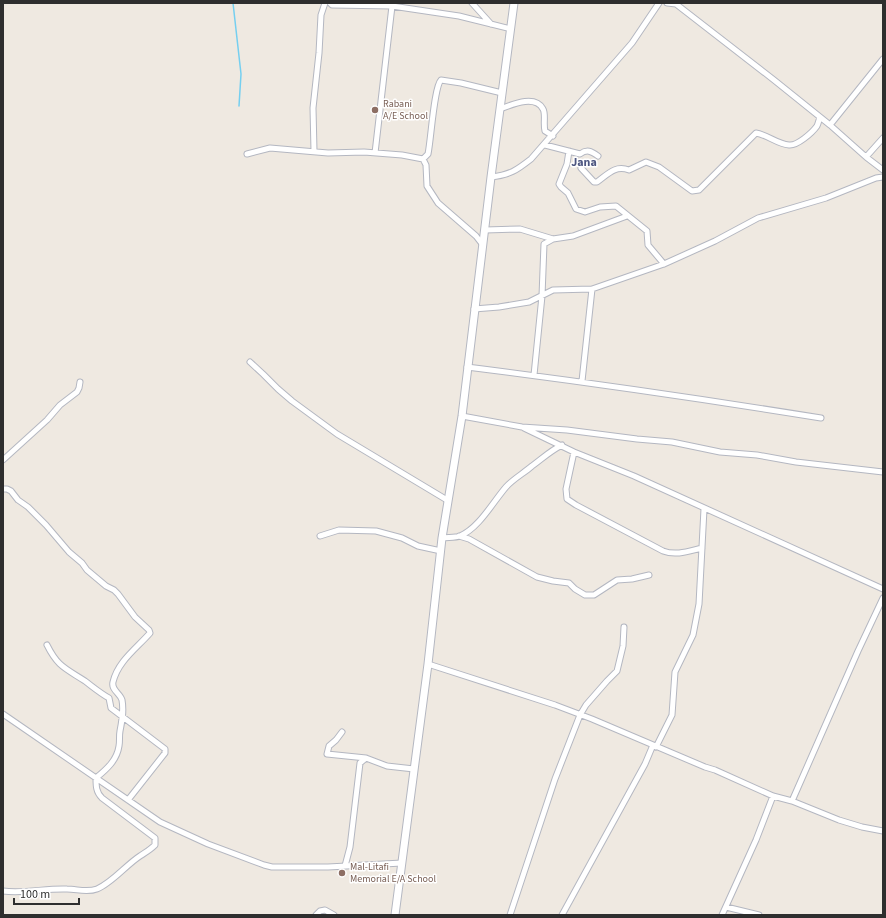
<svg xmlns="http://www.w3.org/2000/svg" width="886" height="918" font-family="'Source Sans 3',sans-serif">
  <rect width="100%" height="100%" fill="#efe9e1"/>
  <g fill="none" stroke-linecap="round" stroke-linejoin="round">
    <path stroke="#75cff0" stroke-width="1.5" d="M233,3L241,74L239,106"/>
    <defs>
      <path id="minor" d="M330,3L332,5L392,6L459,16L511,29
        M472,3L491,24
        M667,3L676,4L774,80L830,125L866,157L883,170
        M500,109C511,105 535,94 543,109C546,114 543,124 545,131L553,136
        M830,125L883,59
        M545,145L580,154C587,149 591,151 598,156
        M314,151L313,108L319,53L321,15L325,3
        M569,151L567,164L559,184L561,187L568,193L576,209L585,212L600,207L616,206L647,231L648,245L664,264
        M375,153L392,6
        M247,154L270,148L328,153L364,152L402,155L423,159L426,165L427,186L438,203L476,236L483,245
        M866,157L883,138
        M423,159L428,154C431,140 434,87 441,80L461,83L502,93
        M581,168L594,182H597C608,174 615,165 629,170L646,162L659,167L692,191L699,190L756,133C768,135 777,144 789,145C797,146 812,133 817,126C818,124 819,120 820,117
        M491,177C510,175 517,170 531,159L632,43L659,3
        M485,230L520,229L553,239L573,236L627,216
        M474,309L499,307L529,302L553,290L592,289L664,264L715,241L758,218L826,198L876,178L883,177
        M250,362L263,374L278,389L292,401L337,434L447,500
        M467,367C586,382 703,399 821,418
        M534,375L542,296L544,244L553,239
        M582,381L592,289
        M462,416L522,427L567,430L637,439L672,442L720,452L757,455L796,462L883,472
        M524,428L574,452L634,476L883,589
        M574,452L566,489L567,499L576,505L663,551C676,556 689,551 702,548
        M3,460L47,420L60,405L77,392L79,388L80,382
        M3,489H7L11,491L18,500L28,507L46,525L69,552L82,563L87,570L106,586L114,590L118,594L135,617L149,630L150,633C137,648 118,661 113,682C111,690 120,693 122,700C124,711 122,721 120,731C119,736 120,741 119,746C117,760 107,769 96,778C96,786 96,792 102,798L155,838V845C150,850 146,852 140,856C126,865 112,883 97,889C87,893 77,889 67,889C46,888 24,894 3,891
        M320,536L339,530L376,531L402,538L418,546L441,551
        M459,536L469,539L537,577L553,581L569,583L575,589L585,595H594L617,580L632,579L649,575
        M442,538C447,537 455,538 460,536C479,528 493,502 506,487C513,479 524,473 532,466C543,458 550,451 562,445
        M47,645C58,667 65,668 85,681C93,687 100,693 109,698L111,708L165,749V753L128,800
        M428,664L555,705L592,719L705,767L715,770L773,796L792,801L839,820L862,827L883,831
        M3,714L160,822L208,844L264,865L272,867H328L402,863
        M342,732L336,740L329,746L327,754L366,758
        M656,747L672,715L675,672L693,635L699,604L704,509
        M792,801L858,651L883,598
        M345,866L350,847L360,763L366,758L387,766L414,769
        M726,907L759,915
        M316,915L320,911L325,910L334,915
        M510,915L555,779L580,715L586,705L607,681L617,671L623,646L624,627
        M562,915L645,764L653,745
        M722,915L756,840L773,796"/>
      <path id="secondary" d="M395,915L428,664L442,538L462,416L491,177L514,3"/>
    </defs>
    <use href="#minor" stroke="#b4b7c1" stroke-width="7"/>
    <use href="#secondary" stroke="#b4b7c1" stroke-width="9"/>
    <use href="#minor" stroke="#fff" stroke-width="5"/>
    <use href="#secondary" stroke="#fff" stroke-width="7"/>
  </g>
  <g fill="#8d6e63" stroke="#fff" stroke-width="1.5">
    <circle cx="375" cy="110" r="4"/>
    <circle cx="342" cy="873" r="4"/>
  </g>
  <g text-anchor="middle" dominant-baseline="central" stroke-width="3" stroke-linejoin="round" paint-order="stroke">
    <g font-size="10" fill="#785e54" stroke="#fff" text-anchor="start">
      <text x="383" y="104">Rabani<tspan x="383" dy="12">A/E School</tspan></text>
      <text x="350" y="867">Mal-Litafi<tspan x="350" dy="12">Memorial E/A School</tspan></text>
    </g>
    <g font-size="12" font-weight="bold" fill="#4d5680" stroke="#fff">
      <text x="584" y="162">Jana</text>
    </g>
  </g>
  <rect width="886" height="918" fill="none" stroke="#2e2e2e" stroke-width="8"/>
  <path d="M14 898v6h65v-6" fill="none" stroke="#2e2e2e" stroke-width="2"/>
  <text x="20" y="898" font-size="12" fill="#2e2e2e" stroke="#ffffff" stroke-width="3" paint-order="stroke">100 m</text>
</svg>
